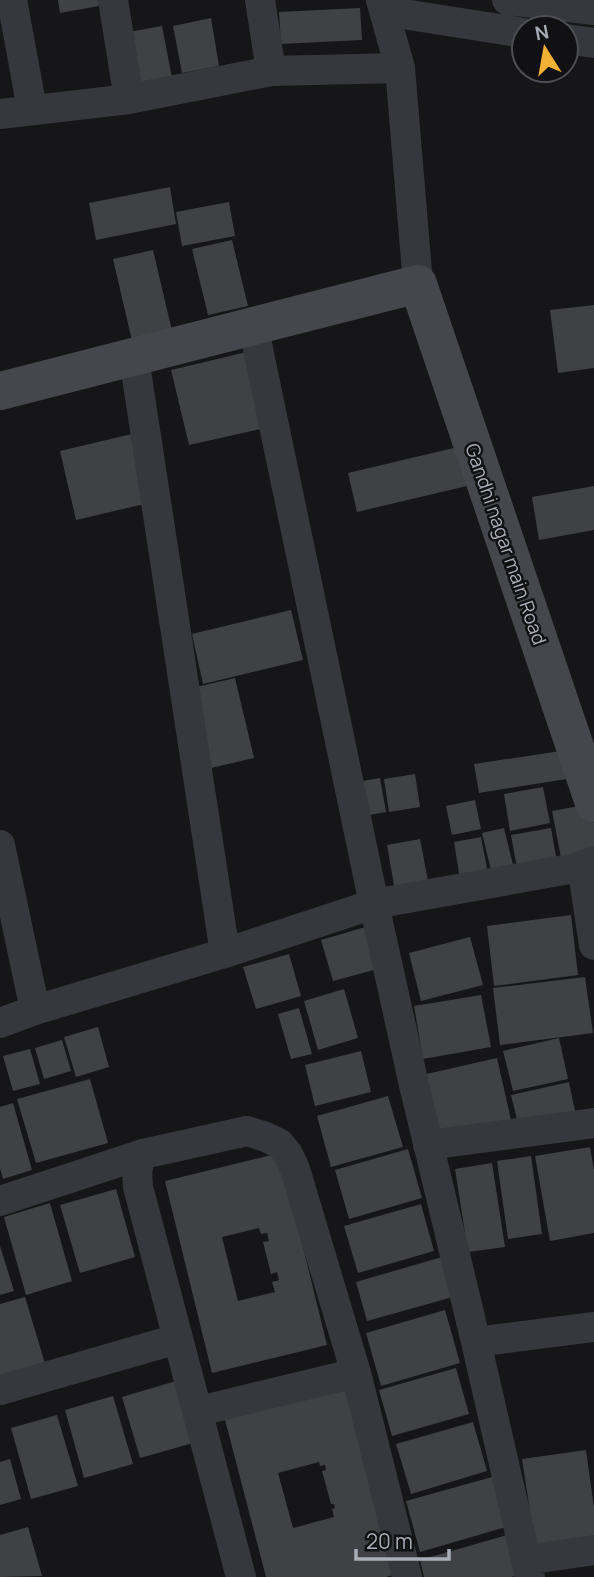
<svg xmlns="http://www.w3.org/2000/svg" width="594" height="1577" font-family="Manrope,sans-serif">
  <rect width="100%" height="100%" fill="#161618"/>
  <path fill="#404145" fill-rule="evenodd" d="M58,0H110V4L60,13Z
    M360,8L362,40L281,44L279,12Z
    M211,18L219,66L182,73L173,26Z
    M162,26L172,78L132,86L123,33Z
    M170,187L176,224L96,240L89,203Z
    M229,202L235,236L182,246L176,212Z
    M232,240L248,306L208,315L192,249Z
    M153,250L173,335L133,345L113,259Z
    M594,305V368L558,373L550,310Z
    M251,351L269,427L189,445L171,370Z
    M136,433L153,502L76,520L60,451Z
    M462,446L471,485L357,512L348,473Z
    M594,486V530L539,540L532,497Z
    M291,610L303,660L203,684L192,634Z
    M235,678L254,758L211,768L192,688Z
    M574,749L579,777L479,793L474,764Z
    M415,774L420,807L389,812L384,779Z
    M380,778L386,812L358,817L351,783Z
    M543,787L550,823L510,831L504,794Z
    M475,800L481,829L452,835L446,806Z
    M590,804L594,823V856L562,863L552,811Z
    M504,828L514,869L492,874L482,833Z
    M551,828L557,862L517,868L511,835Z
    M481,837L488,874L460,879L454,842Z
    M420,839L430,891L396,897L387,845Z
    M571,915L578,975L494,986L487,926Z
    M372,925L385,967L333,981L321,940Z
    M470,937L483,985L421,1001L409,953Z
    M289,954L301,996L256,1009L243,967Z
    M585,977L593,1033L500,1045L493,988Z
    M344,989L358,1038L318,1050L304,1001Z
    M481,995L491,1047L423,1059L414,1006Z
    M299,1008L312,1054L291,1059L278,1014Z
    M98,1027L109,1067L76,1077L64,1037Z
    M559,1038L568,1079L513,1091L503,1051Z
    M62,1040L71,1071L44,1079L35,1048Z
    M30,1049L40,1084L13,1091L3,1056Z
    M361,1051L371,1092L315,1106L305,1065Z
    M497,1058L511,1120L436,1137L422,1075Z
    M90,1079L108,1143L36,1163L17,1099Z
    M569,1082L575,1111L518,1124L511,1095Z
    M388,1096L403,1147L331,1167L317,1116Z
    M13,1103L32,1170L3,1179L0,1168V1107Z
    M590,1147L594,1170V1233L550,1241L535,1156Z
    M408,1149L422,1198L349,1219L335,1170Z
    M280,1153L327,1345L212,1373L165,1181ZM259,1228L261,1234L267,1233L269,1241L263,1242L271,1274L277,1272L279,1280L272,1282L275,1292L238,1301L222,1237Z
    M531,1156L542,1234L508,1239L497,1161Z
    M492,1163L505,1247L468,1252L455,1169Z
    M116,1189L135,1257L80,1273L60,1205Z
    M50,1203L72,1281L26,1295L4,1217Z
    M421,1204L434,1251L358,1273L344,1226Z
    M0,1246L14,1291L0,1295Z
    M442,1257L453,1297L367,1321L356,1282Z
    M25,1297L47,1370L0,1384V1304Z
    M445,1310L460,1363L381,1386L366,1333Z
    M456,1368L469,1414L392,1436L379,1390Z
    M176,1381L193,1443L140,1458L122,1397Z
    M347,1384L396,1574L386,1577H266L224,1416ZM319,1462L320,1466L325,1465L326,1470L322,1471L331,1504H334L335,1508L332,1509L334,1517L293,1528L278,1473Z
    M113,1396L133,1464L84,1478L65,1410Z
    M57,1415L78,1486L31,1499L11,1428Z
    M473,1422L487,1471L411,1494L396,1444Z
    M586,1450L594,1508V1536L535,1544L522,1459Z
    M10,1459L21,1499L0,1505V1462Z
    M492,1477L506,1527L420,1552L406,1501Z
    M28,1527L42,1576L0,1577V1535Z
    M507,1535L519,1575L511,1577H424L420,1560Z"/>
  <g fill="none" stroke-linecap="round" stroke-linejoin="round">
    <path stroke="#37383d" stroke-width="30" d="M12,0L32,109
      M113,0L129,99
      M260,0L271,71
      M381,0L400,68L418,284
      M507,0L594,10
      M384,11L524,33
      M566,39L594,43
      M0,114L129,99L271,71L400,68
      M253,325L374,904L414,1085L476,1342L530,1577
      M134,358L225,953
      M0,845L35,1010
      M582,865L594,945
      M0,1023L35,1010L225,953L374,904L581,867L594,861
      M428,1145L594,1123
      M0,1201L143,1154
      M476,1342L594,1327
      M0,1390L177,1339
      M199,1411L356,1373
      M526,1560L594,1550
      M241,1577L138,1187C137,1175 136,1165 143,1154L247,1131L266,1137L280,1144L288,1154L295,1169L356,1373L407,1577"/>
    <path stroke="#45474d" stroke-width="38" d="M0,391L418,284L594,803"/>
  </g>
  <g text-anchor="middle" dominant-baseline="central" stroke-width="5" stroke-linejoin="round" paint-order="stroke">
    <g font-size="19" fill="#a8adb8" stroke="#111113">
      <text transform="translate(506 544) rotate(71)">Gandhi nagar main Road</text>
    </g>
  </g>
  <g transform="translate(545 49) rotate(349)"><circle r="33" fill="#111113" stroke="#4d4f55" stroke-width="2"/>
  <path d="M0-5L12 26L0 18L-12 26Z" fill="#f2b134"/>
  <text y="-10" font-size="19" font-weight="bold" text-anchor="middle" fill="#a8adb8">N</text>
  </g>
  <path d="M356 1549v10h93v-10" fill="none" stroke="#a8adb8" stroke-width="3.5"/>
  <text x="366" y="1549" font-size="21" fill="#a8adb8" stroke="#111113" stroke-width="5" paint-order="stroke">20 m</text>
</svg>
